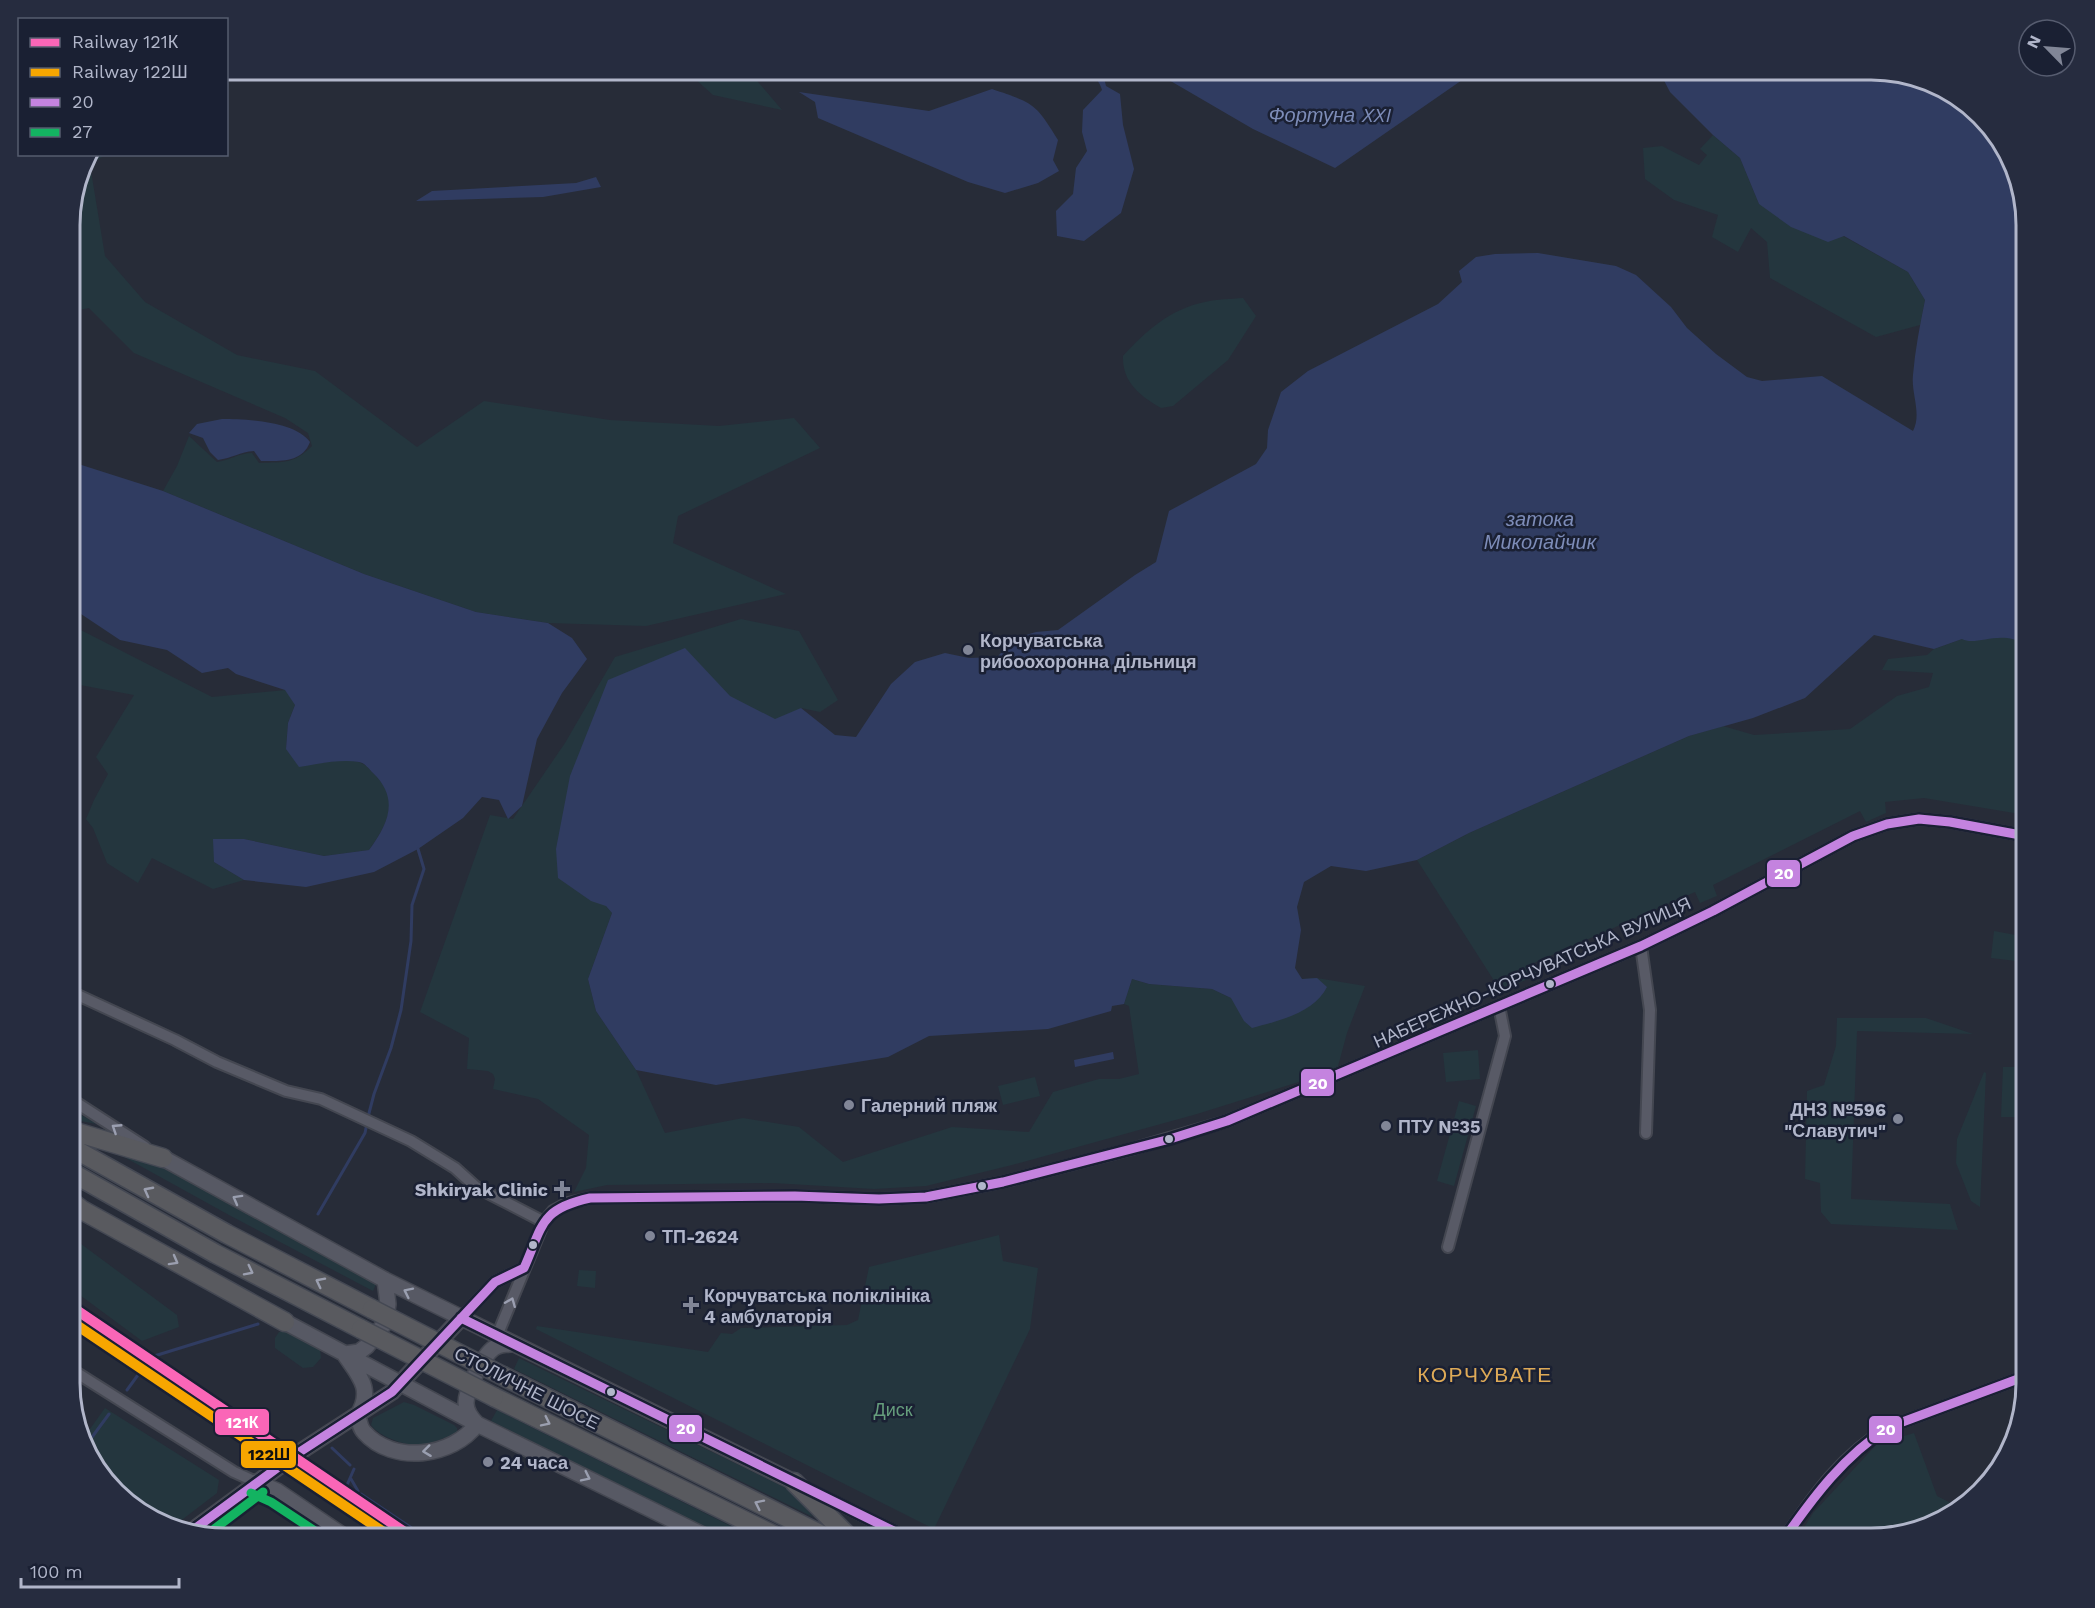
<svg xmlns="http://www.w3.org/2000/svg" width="2095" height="1608" font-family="'Work Sans',sans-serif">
  <rect width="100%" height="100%" fill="#272c38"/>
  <path fill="#24363e" d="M684,69H747L782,110L713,95Z
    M1713,135L1740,158L1759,204L1843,236L1908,272L1925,300L1920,325L1876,337L1770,278L1767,242L1751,228L1738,252L1712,237L1718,215L1674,200L1645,179L1643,148L1662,146L1699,165L1707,155L1700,149Z
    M86,154L105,155L90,165L105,256L145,302L237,355L315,371L417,447L484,401L610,420L719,426L794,418L820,448L678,516L673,543L786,594L646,626L548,623L476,612L364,574L163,491L177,466L189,436L217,462C231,460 239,453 252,453L259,463C284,462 294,464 312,446L308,433L285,418L134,353L89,308L69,312V214Z
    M1243,298L1256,316L1228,360L1173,406L1161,408C1140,396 1122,382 1123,356C1146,331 1170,309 1205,302C1217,299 1231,299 1243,298Z
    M2026,553V815L1924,798L1885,802L1886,813L1866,822L1860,811L1713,885L1717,896L1700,903L1695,892L1534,963L1539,975L1500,990L1417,860L1469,833L1689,736L1723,726L1754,735L1850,729L1897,696L1929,687L1933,673L1882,670L1888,659L1927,655L1934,649L1962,639Z
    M741,619L799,631L838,700L820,712L801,708L606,906L612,913L588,979L596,1011L636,1070L665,1133L743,1118L799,1127L843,1162L952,1127L1029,1132L1053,1092L1099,1079H1119L1139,1074L1129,1006L1124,1004L1132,979L1149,984L1212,989L1231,998L1299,975L1302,979L1317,978L1365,986L1347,1033L1337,1070L1197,1114L1012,1165L926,1186L874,1189L773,1183L607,1185L574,1192L586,1168L589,1135L538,1099L493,1089L495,1079L493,1074L488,1071L467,1069L469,1038L420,1012L490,815L513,819L565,743L615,657Z
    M69,624L212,697L286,690L295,705L288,723L286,748L299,766C315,764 349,756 363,764C366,765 370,770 373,773C401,799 388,823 369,850L324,856L244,839L214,862L244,880L213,889L152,858L138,883L107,863L93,828L86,819L94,800L108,774L96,757L134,695L69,683Z
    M1994,931L2021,936L2016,961L1991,958Z
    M1837,1018H1926L1973,1034L1857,1031L1851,1199L1950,1204L1958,1230L1831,1224L1821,1212L1820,1183L1805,1179L1807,1091L1824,1085L1836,1046Z
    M1478,1050L1480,1079L1446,1082L1443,1053Z
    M2003,1067H2026V1117H2001Z
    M1984,1072L1986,1073L1980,1207L1971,1201L1956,1163L1957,1139Z
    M1035,1077L1040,1096L1003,1105L998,1086Z
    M1459,1101L1476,1106L1454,1186L1437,1181Z
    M69,1108L97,1124L69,1119Z
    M106,1147L149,1159L377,1282L373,1291L229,1215Z
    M69,1235L177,1315L179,1327L142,1341L69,1287Z
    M999,1235L1003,1261L1038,1268L1030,1329L934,1529L536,1329L537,1326L708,1352L721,1333L732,1334L741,1328L847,1325L858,1320L869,1267Z
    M579,1270L596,1271L595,1288L577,1286Z
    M286,1330L320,1349L321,1358L313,1367L303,1368L275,1348V1338L279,1332Z
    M519,1358L782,1486L796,1495L813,1517L514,1369Z
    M404,1402L414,1405L454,1425L457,1428V1433C444,1438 429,1445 415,1445C401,1444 379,1436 371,1425L373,1418Z
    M105,1408L219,1480L217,1493L170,1529L130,1507L85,1453L82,1440Z
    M497,1410L757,1539H726L491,1421Z
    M1914,1433L1937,1496L1959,1507L1939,1523L1871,1539H1797L1813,1513L1877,1444Z"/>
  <path fill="#303c61" d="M1094,69H1107L1104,78L1106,86L1120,94L1123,125L1134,169L1121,213L1084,241L1057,236L1056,211L1073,194L1076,168L1087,151L1082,132L1083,110L1102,90C1100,82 1094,78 1094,69Z
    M1150,69H1478L1335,168L1253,129Z
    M1658,69H1871L1921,77L1965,101L2010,155L2026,224V645C2000,628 1977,647 1962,639L1934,649L1874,635L1805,698L1753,718L1689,736L1469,833L1417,860L1366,871L1331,866L1304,882L1297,907L1301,930L1295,968L1302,979L1317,978L1327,987C1314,1013 1278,1021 1252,1028L1244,1021L1231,998L1212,989L1149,984L1132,979L1124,1004L1112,1006L1111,1011L1048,1029L929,1036L888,1057L716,1085L636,1070L596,1011L588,979L612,913L606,906L591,901L558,878L556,849L570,776L608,680L685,648L730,696L775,719L801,708L835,735L856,737L891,684L915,662L945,653L969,658L997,657L1016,638L1036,632L1058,630L1135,575L1156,562L1169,511L1256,464L1267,448L1268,430L1281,392L1308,371L1438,304L1462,282L1459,271L1476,257L1495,254L1538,253L1616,266L1636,275L1671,307L1687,328L1716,354L1747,377L1762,381L1822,376L1913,431C1922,413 1911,394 1913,375C1915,350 1920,325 1925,300L1908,272L1844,236L1828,242L1791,227L1759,204L1740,158L1713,135L1670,92Z
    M992,89C1033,103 1035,102 1058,140L1053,160L1059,171L1038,183L1005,193L968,182L818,118L815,102L799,92L929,111Z
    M596,177L601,187L543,197L416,201L432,191L576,183Z
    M222,419C245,419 295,421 310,442C302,463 280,461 261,461L254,451C240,452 232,458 218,460L210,452L203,438L189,433L197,424Z
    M69,461L163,491L364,574L476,612L548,623L572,638L587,659L562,693L537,739L522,806L508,819L499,800L482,797L463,818L418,849L374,872L306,887L244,880L214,862L213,839H244L324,856L369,850C388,824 400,799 373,773C369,769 365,763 359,762C339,759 319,764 299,767L286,749L288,723L295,705L285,690L236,674L228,668L202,673L167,650L120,640L69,606Z
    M1113,1052L1114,1059L1075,1067L1074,1060Z"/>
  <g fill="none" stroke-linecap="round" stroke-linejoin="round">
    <path stroke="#303c61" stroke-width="3" d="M368,1117L374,1094L391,1048L401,1010L411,941L412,905L424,869L418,849
      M318,1214L365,1133L367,1123
      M127,1390L151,1357L258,1324
      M84,1448L109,1414
      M332,1448L350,1465
      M351,1479L358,1491
      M347,1485L354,1469
      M361,1494L428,1539"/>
    <defs>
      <path id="street" d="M1641,946L1650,1010L1646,1133
        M69,991L175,1040L217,1062L286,1091L321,1099L411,1141L455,1168L476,1187L544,1222
        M69,1098L145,1147
        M1448,1247L1505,1036L1499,1006
        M461,1318L495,1282L524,1268
        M497,1336L544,1222L553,1211L568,1203L590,1198L795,1196L879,1199L926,1197L1003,1182L1132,1149L1227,1121L1641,946L1713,911L1853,836L1887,824L1919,819L1950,822L2026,836
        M69,1368L234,1472L256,1482
        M808,1489L910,1539
        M1784,1539C1814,1495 1843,1454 1889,1427L2026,1376"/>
      <path id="secondary" d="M163,1158L385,1280L794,1482
        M285,1322L477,1424L711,1539
        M345,1354L359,1352L367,1346L385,1323L388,1304L385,1280
        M345,1355C360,1377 373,1389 358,1415C359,1421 360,1428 364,1432C393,1465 453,1457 477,1424
        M477,1424C471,1418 466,1411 466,1403C466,1390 483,1355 494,1348C500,1344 505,1344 512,1344
        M256,1482L277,1491L348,1539
        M189,1533L292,1457L392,1392L461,1318"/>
      <path id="highway" d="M69,1130L163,1158
        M69,1146L227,1234L372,1309
        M69,1171L216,1254L361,1329
        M69,1200L82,1210L285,1322
        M503,1376L830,1539
        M494,1397L782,1539
        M794,1482L851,1539"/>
    </defs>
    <use href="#street" stroke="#444751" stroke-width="14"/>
    <use href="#secondary" stroke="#444751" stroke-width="18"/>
    <use href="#highway" stroke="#444853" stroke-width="21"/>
    <use href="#street" stroke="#585a66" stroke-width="10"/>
    <use href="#secondary" stroke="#575964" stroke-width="15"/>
    <use href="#highway" stroke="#595a5f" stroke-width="18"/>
    <path stroke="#5b5f69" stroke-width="3" stroke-dasharray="6 6" stroke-linecap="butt" d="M69,1314L298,1472L399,1539
      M523,1535L528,1539"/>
    <defs>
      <path id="highway-bridge" d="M372,1309L503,1376
        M361,1329L494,1397"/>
    </defs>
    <use href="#highway-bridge" stroke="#444853" stroke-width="21" stroke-linecap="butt"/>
    <use href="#highway-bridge" stroke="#595a5f" stroke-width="18"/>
    <defs>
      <path id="bus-1" d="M461,1318L910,1539
        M189,1533L292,1457L392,1392L495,1282L524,1268C543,1225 540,1209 590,1198L795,1196L879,1199L926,1197L1003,1182L1170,1139L1227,1121L1641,946L1713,911L1853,836L1887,824L1919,819L1950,822L2026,836
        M1784,1539C1814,1496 1844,1456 1889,1427L2026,1376"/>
      <path id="bus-2" d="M251,1493L271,1502L327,1539
        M205,1536L263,1492"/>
    </defs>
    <use href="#bus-1" stroke="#1a2033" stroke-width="14"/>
    <use href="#bus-2" stroke="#1a2033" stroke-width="14"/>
    <use href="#bus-1" stroke="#c483df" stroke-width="9"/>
    <use href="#bus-2" stroke="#13b361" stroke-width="9"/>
    <defs>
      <path id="rail-1" d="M69,1305L415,1539"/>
      <path id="rail-2" d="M69,1320L394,1539"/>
    </defs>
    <use href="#rail-1" stroke="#1a2033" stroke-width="15"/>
    <use href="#rail-2" stroke="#1a2033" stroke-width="15"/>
    <use href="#rail-1" stroke="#fa66b7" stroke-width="10"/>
    <use href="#rail-2" stroke="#f7a600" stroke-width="10"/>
  </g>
  <defs><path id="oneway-chevron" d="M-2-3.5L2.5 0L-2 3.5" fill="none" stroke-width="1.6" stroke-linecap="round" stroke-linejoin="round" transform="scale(1.5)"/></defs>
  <g stroke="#9b9fb1">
    <use href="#oneway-chevron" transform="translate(116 1128) rotate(-147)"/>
    <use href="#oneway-chevron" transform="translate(511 1302) rotate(-68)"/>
  </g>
  <g stroke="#9b9faf">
    <use href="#oneway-chevron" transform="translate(148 1191) rotate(-152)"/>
    <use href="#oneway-chevron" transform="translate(174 1261) rotate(29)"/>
    <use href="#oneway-chevron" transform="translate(249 1271) rotate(27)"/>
    <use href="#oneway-chevron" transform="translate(320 1282) rotate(-153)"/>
    <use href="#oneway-chevron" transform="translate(546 1422) rotate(26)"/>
    <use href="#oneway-chevron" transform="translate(759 1504) rotate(-154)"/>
  </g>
  <g stroke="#9a9fb0">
    <use href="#oneway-chevron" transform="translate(237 1199) rotate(-151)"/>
    <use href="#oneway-chevron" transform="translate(408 1292) rotate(-154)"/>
    <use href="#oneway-chevron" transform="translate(427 1451) rotate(173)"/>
    <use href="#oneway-chevron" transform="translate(586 1477) rotate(26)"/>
  </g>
  <g fill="#818697" stroke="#1a2033" stroke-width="2">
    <circle cx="968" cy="650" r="6"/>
    <circle cx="849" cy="1105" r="6"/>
    <circle cx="1898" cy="1119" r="6"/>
    <circle cx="1386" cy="1126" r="6"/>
    <path d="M559 1180h6v6h6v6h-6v6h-6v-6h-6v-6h6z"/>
    <circle cx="650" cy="1236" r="6"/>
    <path d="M688 1296h6v6h6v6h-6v6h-6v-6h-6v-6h6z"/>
    <circle cx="488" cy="1462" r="6"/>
  </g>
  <g fill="#b1b6ca" stroke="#1a2033" stroke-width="2">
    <circle cx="1550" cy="984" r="5"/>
    <circle cx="1169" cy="1139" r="5"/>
    <circle cx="982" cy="1186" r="5"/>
    <circle cx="533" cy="1245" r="5"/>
    <circle cx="611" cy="1392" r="5"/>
  </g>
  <g text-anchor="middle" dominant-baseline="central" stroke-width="5" stroke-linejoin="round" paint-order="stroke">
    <g font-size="18" font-weight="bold" fill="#b1b6ca" stroke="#1a2033" text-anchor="start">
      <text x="980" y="640">Корчуватська<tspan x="980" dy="21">рибоохоронна дільниця</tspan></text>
      <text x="861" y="1105">Галерний пляж</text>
      <text x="1886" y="1109" text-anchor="end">ДНЗ №596<tspan x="1886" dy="21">"Славутич"</tspan></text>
      <text x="1398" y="1126">ПТУ №35</text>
      <text x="548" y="1189" text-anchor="end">Shkiryak Clinic</text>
      <text x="662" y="1236">ТП-2624</text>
      <text x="704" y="1295">Корчуватська поліклініка<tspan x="704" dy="21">4 амбулаторія</tspan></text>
      <text x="500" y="1462">24 часа</text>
    </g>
    <g font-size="18" fill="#b1b6ca" stroke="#1a2033">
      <text transform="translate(1532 972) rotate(-24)">НАБЕРЕЖНО-КОРЧУВАТСЬКА ВУЛИЦЯ</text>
      <text transform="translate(527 1388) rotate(27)">СТОЛИЧНЕ ШОСЕ</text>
    </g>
    <g font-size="18" fill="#659d7c" stroke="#1a2033">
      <text x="893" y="1409">Диск</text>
    </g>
    <g font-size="20" font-style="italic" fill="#7d8cb8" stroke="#1a2033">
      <text x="1330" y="115">Фортуна XXI</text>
      <text x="1540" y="519">затока<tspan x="1540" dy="23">Миколайчик</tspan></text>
    </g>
    <g font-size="21" letter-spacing="1.5" fill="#deaa57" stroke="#1a2033">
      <text x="1485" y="1374">КОРЧУВАТЕ</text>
    </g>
  </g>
  <path d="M0 0H2095V1608H0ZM225 80H1871A145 145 0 0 1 2016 225V1383A145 145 0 0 1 1871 1528H225A145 145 0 0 1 80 1383V225A145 145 0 0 1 225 80Z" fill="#262c3f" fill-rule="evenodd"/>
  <path fill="none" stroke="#b1b6ca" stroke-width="3" d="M225 80H1871A145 145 0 0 1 2016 225V1383A145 145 0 0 1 1871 1528H225A145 145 0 0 1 80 1383V225A145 145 0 0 1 225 80Z"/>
  <g stroke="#1a2033" stroke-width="2">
    <rect x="1766" y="859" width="35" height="29" rx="6" fill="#c483df"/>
    <rect x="1300" y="1068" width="35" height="29" rx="6" fill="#c483df"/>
    <rect x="214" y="1408" width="56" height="28" rx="6" fill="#fa66b7"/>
    <rect x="668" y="1414" width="35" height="29" rx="6" fill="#c483df"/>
    <rect x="1868" y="1415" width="35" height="29" rx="6" fill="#c483df"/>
    <rect x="240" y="1440" width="57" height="29" rx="6" fill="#f7a600"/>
  </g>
  <g font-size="16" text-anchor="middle" font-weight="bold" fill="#fff">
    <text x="1784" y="879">20</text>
    <text x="1318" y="1089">20</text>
    <text x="242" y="1428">121К</text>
    <text x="686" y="1434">20</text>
    <text x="1886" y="1435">20</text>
  </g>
  <g font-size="16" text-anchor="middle" font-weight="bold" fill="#111">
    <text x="269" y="1460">122Ш</text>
  </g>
  <rect x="18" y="18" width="210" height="138" fill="#1a2033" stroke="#565c6f" stroke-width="1.5"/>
  <rect x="30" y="38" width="30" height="9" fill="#fa66b7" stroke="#565c6f" stroke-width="1.5"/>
  <text x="72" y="48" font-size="18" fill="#b1b6ca">Railway 121К</text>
  <rect x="30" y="68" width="30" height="9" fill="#f7a600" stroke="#565c6f" stroke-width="1.5"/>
  <text x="72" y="78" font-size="18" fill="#b1b6ca">Railway 122Ш</text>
  <rect x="30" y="98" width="30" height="9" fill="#c483df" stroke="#565c6f" stroke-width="1.5"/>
  <text x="72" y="108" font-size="18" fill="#b1b6ca">20</text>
  <rect x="30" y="128" width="30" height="9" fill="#13b361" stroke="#565c6f" stroke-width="1.5"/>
  <text x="72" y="138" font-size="18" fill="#b1b6ca">27</text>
  <g transform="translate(2047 48) rotate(295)"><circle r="28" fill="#1a2033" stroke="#565c6f" stroke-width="1.5"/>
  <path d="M0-4.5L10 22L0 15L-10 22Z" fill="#818697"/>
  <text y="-9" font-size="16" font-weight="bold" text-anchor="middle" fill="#b1b6ca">N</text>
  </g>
  <path d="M21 1578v9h158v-9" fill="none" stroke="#b1b6ca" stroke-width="3"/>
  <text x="30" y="1578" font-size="18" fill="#b1b6ca" stroke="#1a2033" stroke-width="4.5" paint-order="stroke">100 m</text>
</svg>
